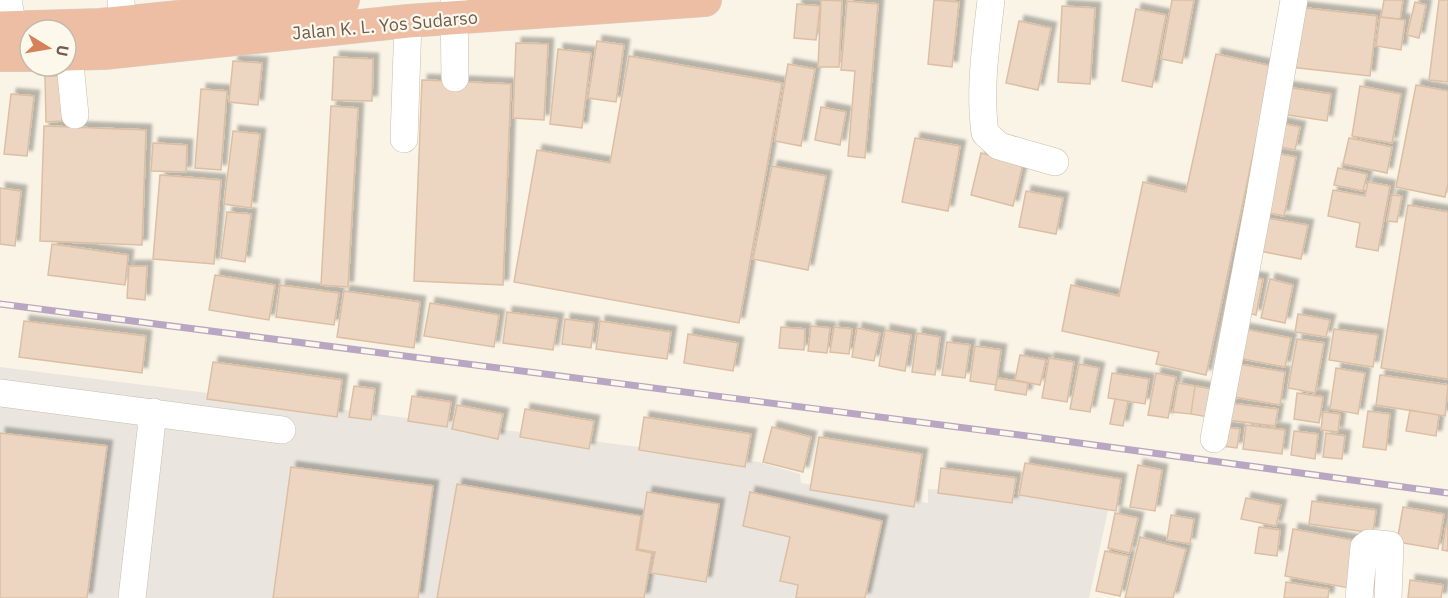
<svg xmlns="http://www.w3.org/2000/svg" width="1448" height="598" font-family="'IBM Plex Sans',sans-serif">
  <defs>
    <filter id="shadow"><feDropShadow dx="5.5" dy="-5.5" stdDeviation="1.5" flood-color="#0004"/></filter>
  </defs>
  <rect width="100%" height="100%" fill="#f9f4e6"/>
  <path fill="#eae6df" d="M0,367L759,462L800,474L801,483L928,503V489L1110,501L1089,598H0Z"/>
  <path fill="#ecd6c1" stroke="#dcbfa3" stroke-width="1.5" filter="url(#shadow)" d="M821,0L842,1L839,67H818Z
    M934,0L959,2L952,67L928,64Z
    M1172,0H1194L1182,63L1161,59Z
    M1384,0H1403L1400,19L1381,17Z
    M1439,0H1448V82L1429,80Z
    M847,1L878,4L865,158L848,156L855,71L841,70Z
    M1415,2L1426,5L1419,38L1407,35Z
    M797,4L820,6L816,40L794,38Z
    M1062,6L1095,8L1090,84L1058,82Z
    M1297,7L1377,16L1370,76L1290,67Z
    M1136,9L1166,15L1152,87L1122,81Z
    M1380,17L1405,20L1401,50L1376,46Z
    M1019,21L1051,28L1038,90L1006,83Z
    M597,41L624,45L616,102L588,98Z
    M516,43L548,44L544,120L513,118Z
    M558,49L591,53L582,128L550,124Z
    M1216,54L1272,66L1206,375L1156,364L1159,352L1062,331L1071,285L1119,296L1143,182L1186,192Z
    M629,56L782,83L739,323L514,282L537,150L610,163Z
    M334,57L373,59L372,101L332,100Z
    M233,61L262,63L258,105L229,102Z
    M788,64L815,69L801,146L775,141Z
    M45,76H62V121L46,122Z
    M422,80L511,84L503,285L414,281Z
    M1416,85L1448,91V183L1445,197L1396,187Z
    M1360,86L1401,94L1392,143L1352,136Z
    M1286,87L1331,94L1327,121L1282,114Z
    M201,89L227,91L221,170L195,168Z
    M11,94L34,96L27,156L4,154Z
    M331,106L358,108L348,287L321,285Z
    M821,107L846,112L840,145L815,140Z
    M1276,122L1300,127L1295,150L1271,145Z
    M44,126L146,130L142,245L40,241Z
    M233,131L260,134L251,208L224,204Z
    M915,138L960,146L948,211L902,202Z
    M1349,138L1392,147L1387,173L1343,164Z
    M153,143L187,145L186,172L151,171Z
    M1270,152L1296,157L1284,216L1259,211Z
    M981,153L1023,164L1013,206L971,195Z
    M772,166L826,176L808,270L753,259Z
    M1338,168L1367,174L1363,191L1334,185Z
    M160,175L221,180L214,264L153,259Z
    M1368,182L1390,186L1378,251L1356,247L1360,223L1328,216L1333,190L1365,196Z
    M0,188L21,191L15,246L0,244Z
    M1026,191L1063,198L1056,234L1019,227Z
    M1392,195L1402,196L1397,222L1387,221Z
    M1408,205L1448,212V379L1381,368Z
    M227,212L251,214L245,262L221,258Z
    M1261,217L1308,225L1301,259L1254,250Z
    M52,244L128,255L125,285L48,275Z
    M129,266H147L145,300L127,298Z
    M215,275L275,285L269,320L209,310Z
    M1251,277L1263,279L1256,315L1244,312Z
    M1270,279L1293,285L1285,323L1261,318Z
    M280,285L339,293L334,325L276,317Z
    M344,291L420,302L414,348L337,337Z
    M430,303L499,315L494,347L424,336Z
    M507,312L558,319L553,350L503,343Z
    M1298,314L1330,320L1326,337L1295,332Z
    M565,319L594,323L591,348L562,344Z
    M24,321L146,336L142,373L19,357Z
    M600,321L671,332L667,359L596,349Z
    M811,326L830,328L827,353L808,351Z
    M781,327L805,329L804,350L779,348Z
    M834,327L852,329L849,354L830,352Z
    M857,328L880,333L874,361L852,357Z
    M1244,329L1291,338L1285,367L1238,358Z
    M1334,329L1378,335L1373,367L1329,360Z
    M885,330L911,335L905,371L879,366Z
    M917,333L940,337L935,375L912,372Z
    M688,334L738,343L733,371L684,363Z
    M1297,339L1324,343L1315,393L1288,388Z
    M947,342L970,345L965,378L942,375Z
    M975,346L1001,350L996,385L970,381Z
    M1020,355L1046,360L1040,385L1015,380Z
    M1049,358L1074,362L1067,402L1042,398Z
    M213,362L342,380L337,417L207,399Z
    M1233,363L1285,372L1280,405L1228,396Z
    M1079,364L1099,368L1090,412L1070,409Z
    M1336,368L1365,373L1358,414L1330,409Z
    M1112,373L1149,379L1145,404L1108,398Z
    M1156,373L1176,377L1168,418L1148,415Z
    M1380,375L1448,385L1445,416L1376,405Z
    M997,378L1028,383L1026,395L995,390Z
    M1178,383L1195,386L1191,414L1173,412Z
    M354,386L375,389L371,420L349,417Z
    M1195,386L1212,389L1208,417L1191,414Z
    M1297,393L1323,397L1319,423L1294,419Z
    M412,396L451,402L447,427L408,421Z
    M1115,399L1128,401L1123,426L1110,424Z
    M1230,403L1278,409L1275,426L1227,420Z
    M457,405L503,414L498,439L452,429Z
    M525,409L594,421L589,449L520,437Z
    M1410,410L1439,415L1436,436L1406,431Z
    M1368,411L1390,414L1386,450L1363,447Z
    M1323,412L1340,414L1338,432L1321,430Z
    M644,417L751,434L745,467L639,450Z
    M1246,425L1285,430L1282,454L1243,449Z
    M772,427L811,437L803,472L763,462Z
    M1225,427L1240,429L1237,448L1222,446Z
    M1294,431L1318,434L1315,459L1291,455Z
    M0,433L107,446L87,598H0Z
    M1326,433L1345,436L1342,459L1323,457Z
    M819,437L922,454L914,507L810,490Z
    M1025,463L1121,479L1116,511L1019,495Z
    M1138,465L1162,470L1155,511L1130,507Z
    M291,467L433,486L418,598H273Z
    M941,468L1016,478L1012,503L938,493Z
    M457,484L641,516L636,550L652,553L644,598H437Z
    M647,492L719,504L706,582L651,573L655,552L638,549Z
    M750,492L882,521L865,598H796L798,585L780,581L790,537L743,526Z
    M1246,498L1281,505L1276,526L1241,519Z
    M1312,501L1376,510L1373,533L1309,524Z
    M1403,507L1444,514L1438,549L1397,542Z
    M1115,513L1138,518L1130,553L1108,548Z
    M1171,515L1194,519L1190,544L1167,540Z
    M1446,526H1448V551L1442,550Z
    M1259,527L1280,530L1277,556L1255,553Z
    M1293,529L1358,541L1349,588L1285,576Z
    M1140,537L1186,549L1173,598H1125Z
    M1105,551L1129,556L1120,596L1096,591Z
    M1410,580L1443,585L1441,598H1408Z
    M1286,582L1329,589L1328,598H1284Z"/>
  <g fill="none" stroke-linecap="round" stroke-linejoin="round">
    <defs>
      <path id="minor" d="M8,0L13,28
        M121,0L122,23
        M454,0L455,78
        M991,0C986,44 979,89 985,133L999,146L1055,162
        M69,54L75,115
        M404,139L408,21
        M0,393L282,430
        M1214,439L1259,201L1294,0
        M132,598L153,412
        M1359,598L1364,547L1369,543L1390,545L1388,598"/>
      <path id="highway" d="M0,28L100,25L343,0
        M66,54L104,53L408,21L705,0
        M0,55H30"/>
    </defs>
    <use href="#minor" stroke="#cabcad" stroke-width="28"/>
    <use href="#highway" stroke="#d7d2cd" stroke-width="34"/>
    <use href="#minor" stroke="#fff" stroke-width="27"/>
    <use href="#highway" stroke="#edbea4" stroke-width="33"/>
    <defs>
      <path id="rail" d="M0,304L1035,437L1448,493"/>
    </defs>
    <use href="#rail" stroke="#b8a6c2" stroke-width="7"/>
    <use href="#rail" stroke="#fdf8ec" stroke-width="4.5" stroke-dasharray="14" stroke-linecap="butt"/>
  </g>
  <g text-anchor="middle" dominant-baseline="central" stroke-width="4.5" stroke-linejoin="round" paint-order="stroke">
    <g font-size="18" fill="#705d4e" stroke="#fdf8ec">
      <text transform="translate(385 25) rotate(-5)">Jalan K. L. Yos Sudarso</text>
    </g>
  </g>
  <g transform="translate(48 48) rotate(101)"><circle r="28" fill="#fdf8ec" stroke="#c5baad" stroke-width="1.5"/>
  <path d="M0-4.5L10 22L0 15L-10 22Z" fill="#d58159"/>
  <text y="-9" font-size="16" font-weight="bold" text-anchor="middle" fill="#705d4e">U</text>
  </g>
</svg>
